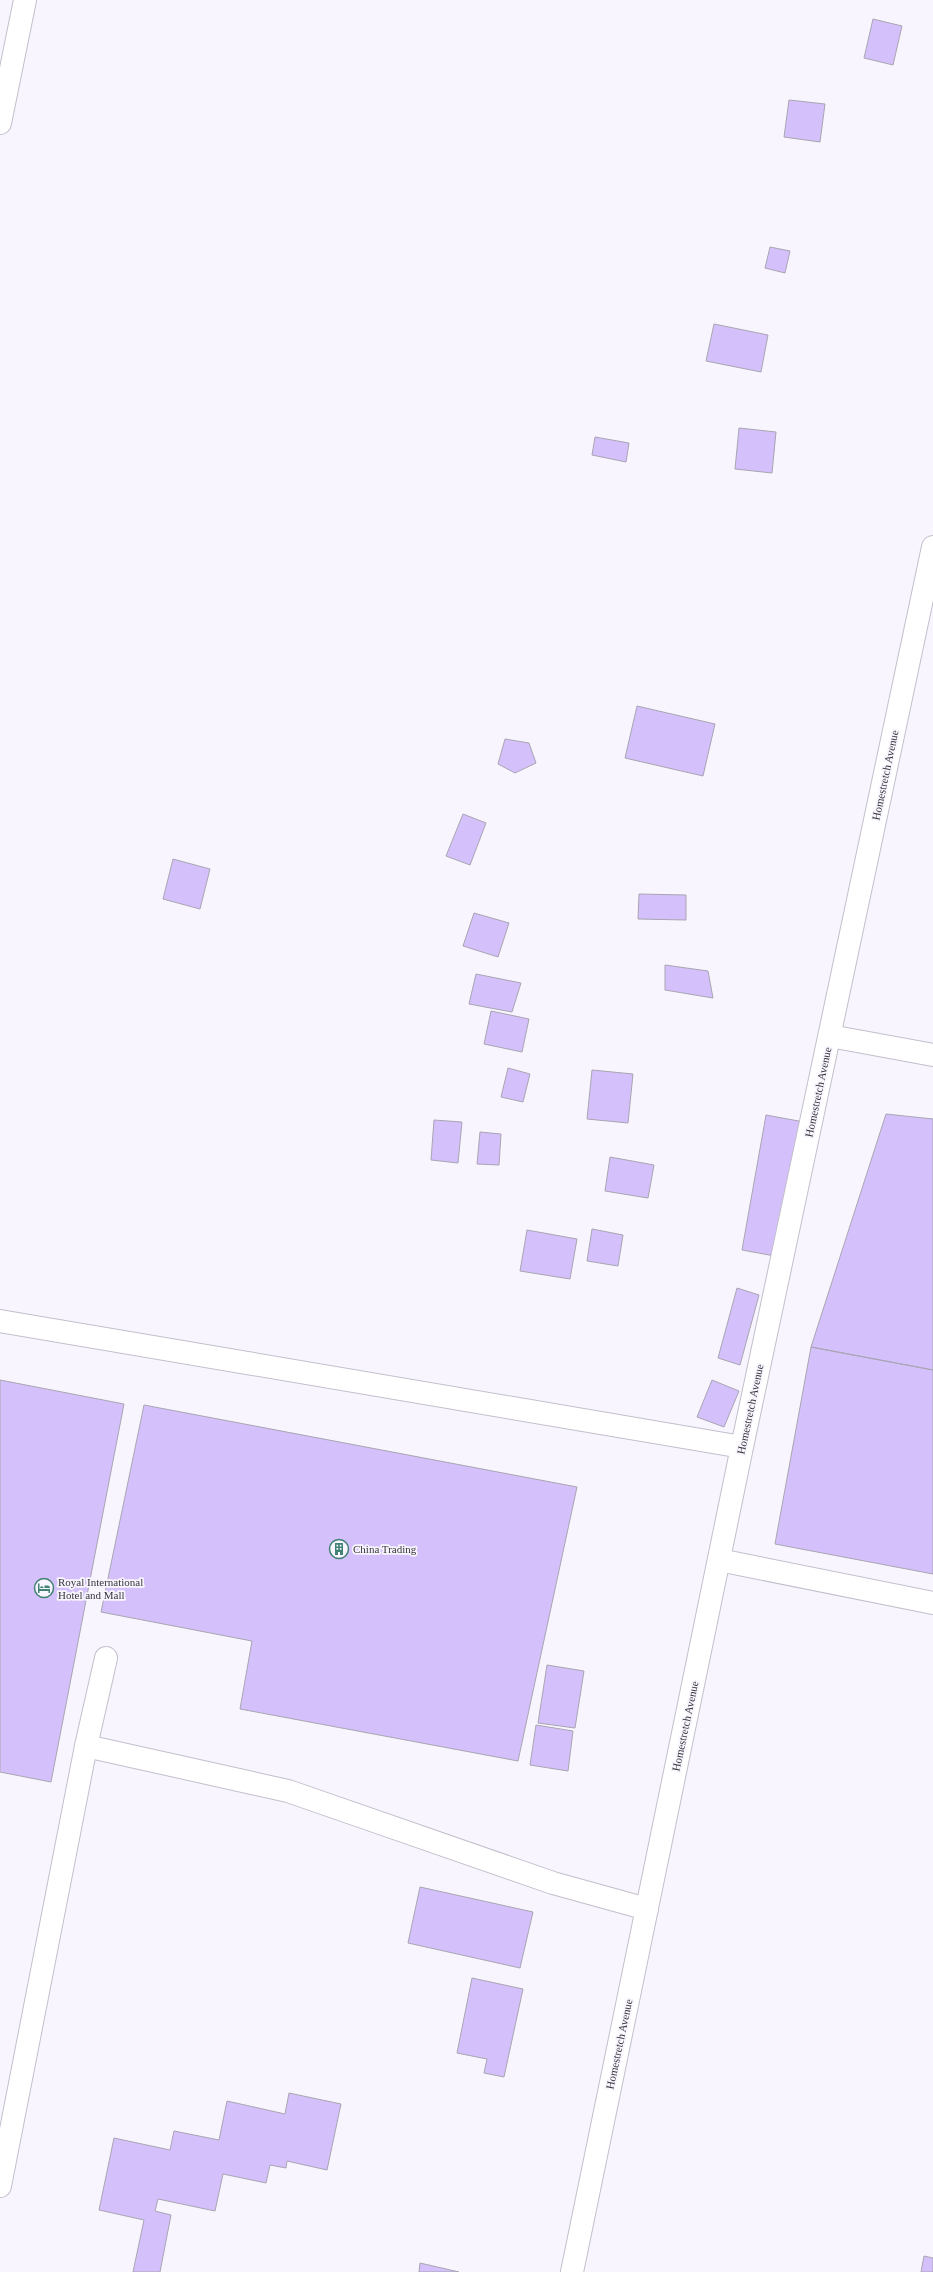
<svg xmlns="http://www.w3.org/2000/svg" width="933" height="2272" font-family="Georgia,serif">
  <rect width="100%" height="100%" fill="#f8f5fe"/>
  <path fill="#d4c0fa" stroke="#a9a5b2" d="M873,19L902,26L893,65L864,58Z
    M789,100L825,104L820,142L784,137Z
    M770,247L790,251L785,273L765,268Z
    M714,324L768,335L761,372L706,361Z
    M739,428L776,432L772,473L735,469Z
    M595,437L629,443L626,462L592,455Z
    M637,706L715,724L703,776L625,758Z
    M505,739L529,743L536,763L515,773L498,764Z
    M463,814L486,823L470,865L446,856Z
    M173,859L210,869L200,909L163,899Z
    M639,894L686,895V920L638,919Z
    M474,913L509,923L498,957L463,946Z
    M665,965L708,971L713,998L665,990Z
    M476,974L521,983L512,1012L469,1004Z
    M491,1011L529,1019L522,1052L484,1044Z
    M508,1068L530,1074L523,1102L501,1097Z
    M592,1070L633,1074L628,1123L587,1119Z
    M886,1114L933,1119V1370L811,1347Z
    M766,1115L804,1122L780,1257L742,1250Z
    M434,1120L462,1122L458,1163L431,1160Z
    M480,1132L501,1134L499,1165L477,1164Z
    M610,1157L654,1165L648,1198L605,1191Z
    M592,1229L623,1235L618,1266L587,1261Z
    M527,1230L577,1239L570,1279L520,1271Z
    M737,1288L759,1295L740,1365L718,1358Z
    M811,1347L933,1370V1574L775,1544Z
    M0,1380L124,1404L51,1782L0,1772Z
    M712,1380L739,1391L724,1427L697,1417Z
    M144,1405L577,1487L518,1761L240,1709L252,1641L101,1612Z
    M547,1665L584,1671L575,1728L538,1723Z
    M536,1725L573,1731L568,1771L530,1765Z
    M420,1887L533,1912L520,1968L408,1943Z
    M472,1978L523,1989L504,2077L484,2073L487,2059L457,2053Z
    M289,2093L341,2104L327,2170L287,2161L286,2168L270,2165L266,2183L223,2174L215,2211L158,2199L155,2211L171,2215L160,2272H133L144,2220L99,2210L114,2138L170,2150L174,2131L219,2140L227,2101L285,2114Z
    M924,2256L933,2258V2272H921Z
    M420,2263L459,2272H419Z"/>
  <g fill="none" stroke-linecap="round" stroke-linejoin="round">
    <defs>
      <path id="lane" d="M830,1036L933,1055
        M719,1560L933,1603
        M86,1746L288,1791L553,1883L647,1909
        M0,2186L86,1746L106,1658"/>
      <path id="street" d="M0,123L25,0
        M0,1321L742,1447
        M572,2272L742,1447L933,547"/>
    </defs>
    <use href="#lane" stroke="#c3bfcc" stroke-width="24"/>
    <use href="#street" stroke="#c3bfcc" stroke-width="24"/>
    <use href="#lane" stroke="#fff" stroke-width="22"/>
    <use href="#street" stroke="#fff" stroke-width="22"/>
  </g>
  <defs>
    <symbol id="building-ring" viewBox="-11 -11 22 22"><circle r="9.5" fill="#f8f5fe" stroke="#408273" stroke-width="1.5"/><path d="M-4-6H4V6H1V3H-1V6H-4ZM-2.5-4.3h1.7v1.8h-1.7ZM.8-4.3h1.7v1.8H.8ZM-2.5-1h1.7V.8h-1.7ZM.8-1h1.7V.8H.8Z" fill="#408273"/></symbol>
    <symbol id="hotel-ring" viewBox="-11 -11 22 22"><circle r="9.5" fill="#f8f5fe" stroke="#408273" stroke-width="1.5"/><path d="M-6-4.5h1.5V1H6V5H4.5V3h-9V5H-6ZM-4 0a1.8 1.8 0 1 1 3.6 0ZM.5 0V-2.5h3Q6-2.5 6 0Z" fill="#408273"/></symbol>
  </defs>
  <g fill-rule="evenodd">
    <use href="#building-ring" x="328" y="1538" width="22" height="22"/>
    <use href="#hotel-ring" x="33" y="1577" width="22" height="22"/>
  </g>
  <g text-anchor="middle" dominant-baseline="central" stroke-width="3.5" stroke-linejoin="round" paint-order="stroke">
    <g font-size="11" fill="#38363c" stroke="#f8f5fe">
      <text transform="translate(885 775) rotate(-78)">Homestretch Avenue</text>
      <text transform="translate(818 1092) rotate(-78)">Homestretch Avenue</text>
      <text transform="translate(750 1409) rotate(-78)">Homestretch Avenue</text>
      <text transform="translate(685 1726) rotate(-78)">Homestretch Avenue</text>
      <text transform="translate(619 2044) rotate(-78)">Homestretch Avenue</text>
    </g>
    <g font-size="11" fill="#38363c" stroke="#f8f5fe" text-anchor="start">
      <text x="353" y="1549">China Trading</text>
      <text x="58" y="1582">Royal International<tspan x="58" dy="13">Hotel and Mall</tspan></text>
    </g>
  </g>
</svg>
